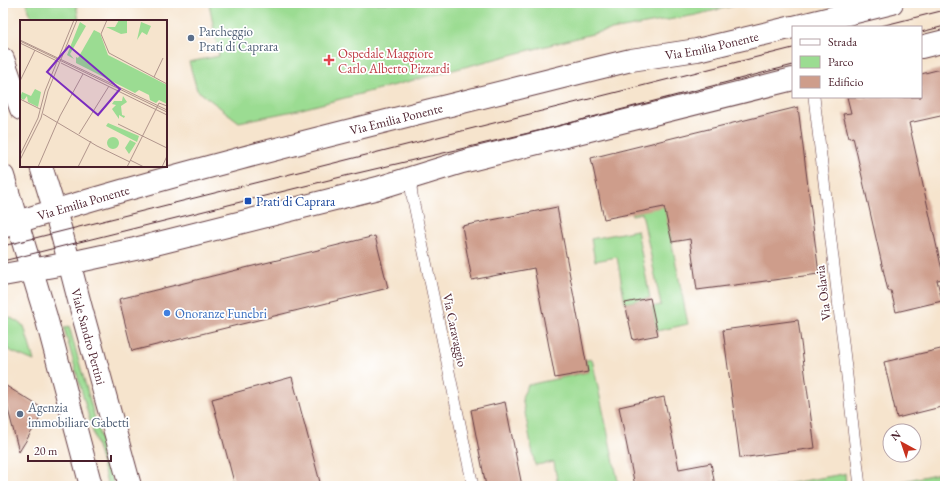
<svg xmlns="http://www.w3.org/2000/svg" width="948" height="489" font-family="'EB Garamond',serif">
  <rect width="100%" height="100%" fill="#fff"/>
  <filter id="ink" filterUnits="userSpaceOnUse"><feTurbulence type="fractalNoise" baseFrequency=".025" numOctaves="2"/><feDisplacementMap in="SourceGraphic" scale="8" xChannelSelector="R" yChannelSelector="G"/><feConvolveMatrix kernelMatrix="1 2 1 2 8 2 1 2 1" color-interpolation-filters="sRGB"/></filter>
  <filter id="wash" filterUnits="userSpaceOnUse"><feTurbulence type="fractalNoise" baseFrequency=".012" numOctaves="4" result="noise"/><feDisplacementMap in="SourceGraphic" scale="16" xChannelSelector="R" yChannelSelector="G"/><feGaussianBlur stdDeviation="0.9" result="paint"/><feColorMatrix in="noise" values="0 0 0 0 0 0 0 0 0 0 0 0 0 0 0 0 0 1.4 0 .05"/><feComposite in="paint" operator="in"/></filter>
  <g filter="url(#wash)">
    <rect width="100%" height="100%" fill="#f6e4cd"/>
    <path fill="#9bdc92" stroke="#727e5e" d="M26,3H76L79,21H33Z
      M209,3H745L696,15L600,32L298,110L239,122L197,90L189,62L219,56Z
      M660,184L688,324L657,331L652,307L661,305L642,213L632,215L627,192Z
      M637,230L650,298L625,303L617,257L595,261L591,239Z
      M3,313L24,326L34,361L8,350L3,331Z
      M69,326L114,486H108L64,328Z
      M592,359L619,486H558L554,462L535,465L522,397L528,385L588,372L586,360Z
      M945,472V486H880Z
      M845,473L846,486H774L843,474Z"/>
    <g id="blocks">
      <path fill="#ce9d8b" d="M945,68V115L909,123L944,279L937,280L942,301L896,312L891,291H888L853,137L849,138L843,114L851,113L847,97H921V74Z
        M798,107L819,274L697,290L690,239L672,242L664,207L604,219L591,158Z
        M557,207L588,372L555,378L534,268L472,280L462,226Z
        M375,236L388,288L132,351L119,299Z
        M650,298L658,335L633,340L625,303Z
        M798,320L815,448L740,458L723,330Z
        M945,348V406L897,418L884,362Z
        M292,377L321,486H235L212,399Z
        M3,384L45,410L19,452L3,390Z
        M664,397L679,469L711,463L715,486H635L619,407Z
        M505,402L522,486H486L471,410Z"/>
    </g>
  </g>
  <g filter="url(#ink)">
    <use href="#blocks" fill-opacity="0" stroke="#643d43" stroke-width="1"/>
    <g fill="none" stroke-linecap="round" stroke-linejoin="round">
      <defs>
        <path id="service" d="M814,97L860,486
          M410,179L412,195L473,486"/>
        <path id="tertiary" d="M921,47L945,41
          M70,263L135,249L378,188L462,162L793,79"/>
        <path id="secondary" d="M3,227L17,222
          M3,275L70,263"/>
        <g id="primary">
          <path d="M794,27L892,3"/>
          <path d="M3,59L21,109"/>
          <path id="s1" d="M41,166L61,231L81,308L130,486"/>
          <path d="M3,176L46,317L91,486"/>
          <path id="s2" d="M17,222C207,163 401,118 594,69L631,60L697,50L793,27"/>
        </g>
      </defs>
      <use href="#service" stroke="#643d43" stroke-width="12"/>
      <use href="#tertiary" stroke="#643d43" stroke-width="24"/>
      <use href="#secondary" stroke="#643d43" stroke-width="24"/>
      <use href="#primary" stroke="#643d43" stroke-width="24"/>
      <use href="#service" stroke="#fff" stroke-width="11"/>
      <use href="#tertiary" stroke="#fff" stroke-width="22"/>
      <use href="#secondary" stroke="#fff" stroke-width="22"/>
      <use href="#primary" stroke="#fff" stroke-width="22"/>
      <path stroke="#4a1f2b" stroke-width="1" d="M877,27L945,10
        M921,32L945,26
        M3,246L793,48
        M3,261L345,176L550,128L793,65"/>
    </g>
  </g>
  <g fill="#5c6f8a" stroke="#fff" stroke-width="1.5">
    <circle cx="191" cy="38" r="4"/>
    <circle cx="20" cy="414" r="4"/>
  </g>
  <path fill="#e0444e" stroke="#fff" stroke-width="1.5" d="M327 54h4v4h4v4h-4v4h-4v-4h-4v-4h4z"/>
  <rect fill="#1a4fb4" stroke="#fff" stroke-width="1.5" x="244" y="197" width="8" height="8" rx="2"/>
  <circle fill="#3f7fe0" stroke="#fff" stroke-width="1.5" cx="167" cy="313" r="4"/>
  <g text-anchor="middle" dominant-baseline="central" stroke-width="3.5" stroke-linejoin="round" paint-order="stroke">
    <g font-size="13" fill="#4e5e75" stroke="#fff" text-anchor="start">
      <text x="199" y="31">Parcheggio<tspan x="199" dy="15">Prati di Caprara</tspan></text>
      <text x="28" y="407">Agenzia<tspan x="28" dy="15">immobiliare Gabetti</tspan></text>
    </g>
    <g font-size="13" fill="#4a1f2b" stroke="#fff">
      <text stroke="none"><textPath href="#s2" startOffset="717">Via Emilia Ponente</textPath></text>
      <text stroke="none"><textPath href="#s2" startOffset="393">Via Emilia Ponente</textPath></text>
      <text stroke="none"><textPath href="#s2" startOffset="69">Via Emilia Ponente</textPath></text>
      <text transform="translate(823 293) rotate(-97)">Via Oslavia</text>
      <text transform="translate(455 330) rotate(78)">Via Caravaggio</text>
      <text stroke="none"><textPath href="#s1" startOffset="177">Viale Sandro Pertini</textPath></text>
    </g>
    <g font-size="13" fill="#be3a42" stroke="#fff" text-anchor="start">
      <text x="338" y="53">Ospedale Maggiore<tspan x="338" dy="15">Carlo Alberto Pizzardi</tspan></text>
    </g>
    <g font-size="13" fill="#164399" stroke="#fff" text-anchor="start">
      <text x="256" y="201">Prati di Caprara</text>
    </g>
    <g font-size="13" fill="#366cbe" stroke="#fff" text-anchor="start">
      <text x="175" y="313">Onoranze Funebri</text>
    </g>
  </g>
  <g transform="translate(20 20)">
    <rect width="147" height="147" fill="#f6e4cd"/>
    <path d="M99,0H107V13L101,14L86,7H95ZM60,2L66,6L50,34L54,39L47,35ZM121,2L131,6L127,15L122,12L117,20ZM74,10L80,13L88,35L147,65V84L139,80L136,83L130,80L129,75L119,70L115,73L56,43V37L58,38ZM15,69L21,72L18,87L8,82L7,76L4,80L0,78L2,72L11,76ZM103,76L107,82L101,86L102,95L105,96L104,98L99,95V99L92,89L96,85L92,84L94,81H102ZM88,103L119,116L117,122L86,106ZM87 123a6 6 0 1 1 12 0a6 6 0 1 1-12 0ZM110,120L116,123L109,134L105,128Z" fill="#9bdc92"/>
    <path fill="none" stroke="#b1958c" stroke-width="1" d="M87,0L81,14L89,33L147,64M0,20L147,90M0,21L147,92M0,23L39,42M41,43L147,95M134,57L143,38M0,61L15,30M0,79L20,89M23,94L77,126L110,142M98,104L147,128M59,114L89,66M0,135L18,98L25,71L54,0M0,140L21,98L28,71L57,0M110,140L124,147M18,147L40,96L63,54M58,147L71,121M107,147L139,83L147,86M142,147L147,136"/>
    <path fill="#7b2cbf" fill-opacity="0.15" stroke="#7b2cbf" stroke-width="2" d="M49,26L100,69L78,95L27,52Z"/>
    <rect width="147" height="147" fill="none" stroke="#4a1f2b" stroke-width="2"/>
  </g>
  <rect width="948" height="489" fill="none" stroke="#fff" stroke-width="16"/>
  <rect x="792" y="26" width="130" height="72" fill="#ffffff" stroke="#b7a5aa"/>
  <rect x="800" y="39" width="20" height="6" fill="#ffffff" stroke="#b7a5aa"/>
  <text x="828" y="46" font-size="12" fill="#4a1f2b">Strada</text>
  <rect x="800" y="56" width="20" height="12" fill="#9bdc92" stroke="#b7a5aa"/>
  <text x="828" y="66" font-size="12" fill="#4a1f2b">Parco</text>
  <rect x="800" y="76" width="20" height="12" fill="#ce9d8b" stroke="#b7a5aa"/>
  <text x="828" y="86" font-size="12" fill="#4a1f2b">Edificio</text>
  <g transform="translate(902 443) rotate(320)"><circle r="19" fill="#ffffff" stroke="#b7a5aa"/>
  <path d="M0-3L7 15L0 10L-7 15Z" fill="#c8321e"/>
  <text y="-6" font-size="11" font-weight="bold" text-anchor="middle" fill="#4a1f2b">N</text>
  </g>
  <path d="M28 455v6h83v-6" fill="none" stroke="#4a1f2b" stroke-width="2"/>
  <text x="34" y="455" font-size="12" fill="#4a1f2b" stroke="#ffffff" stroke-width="3" paint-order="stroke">20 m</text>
</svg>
